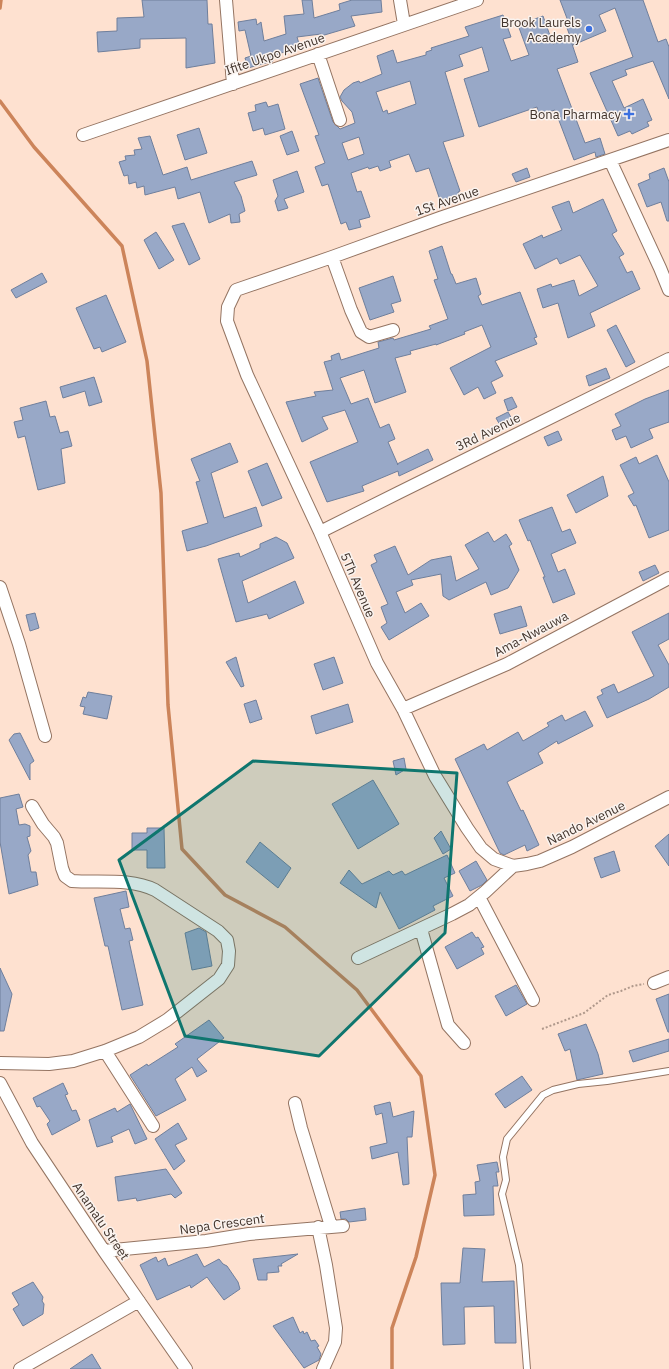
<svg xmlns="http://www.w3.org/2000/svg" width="669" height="1369" font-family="'IBM Plex Sans',sans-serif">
  <rect width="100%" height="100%" fill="#fee1d0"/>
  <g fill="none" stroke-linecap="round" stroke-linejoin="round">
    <path stroke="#cc845a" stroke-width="3.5" d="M0,8L1,0
      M0,101L34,147L122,246L147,361L161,493L168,705L182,849L225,895L285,927L357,990L421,1076L435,1175L416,1257L392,1328V1369"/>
  </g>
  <path fill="#98a8c7" stroke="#6f7f9c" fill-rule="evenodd" d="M142,0H207L208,24H212L215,63L186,68V38L140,39V48L98,52L97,32L117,31V18L144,17Z
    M302,0H312L314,18L340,10L339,4L352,0H381L382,12L351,16L355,26L321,36V34L297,37L300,47L272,56L273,61L248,68L245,58L251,56L245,30L239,31L238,22L256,19L257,25L261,22L264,41L286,34L284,16L304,14Z
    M560,0H643L658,42L666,39L669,47V99L653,61L625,70L627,75L612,81L624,108L643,99L652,120L647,122L649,126L632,134L630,131L618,136L590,73L633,57L615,8L599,15L606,31L573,45L565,22L568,21Z
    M503,15L511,37L503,39L511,61L529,55L518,25L543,16L553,44L570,38L578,62L557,69L585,143L600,138L605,154L596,157L595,152L574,160L555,110L539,115L537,107L479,127L464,79L489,71L482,47L459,55L463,66L445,72L464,136L443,142L460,191L458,192L459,197L441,203L429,168L416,172L409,154L389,161L391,167L380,171L378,166L369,169L368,167L351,173L357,192L361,191L370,217L359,220L361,227L349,230L346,222L341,224L328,184L322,186L315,167L325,163L315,136L319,135L300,84L318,78L333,122L340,129L355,123L352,112L342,101L340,97L344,90L353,83L359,81L360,83L382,74L377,56L393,50L397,63L426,55V52L432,50L431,48L469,36L465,27ZM410,81L416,104L388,114L387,110L383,112L376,92ZM359,137L364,154L348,160L342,143Z
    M266,102L268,107L278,104L285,129L265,135L263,128L253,131L248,113L256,111L255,105Z
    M199,128L207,153L185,160L177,135Z
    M292,131L299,151L287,155L280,136Z
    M150,136L163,175L187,167L191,180L252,161L257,175L234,182L241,196L245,211L239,214L240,222L231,223L230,214L209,223L200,192L178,199L175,187L145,195L144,186L137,188L136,182L129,184L128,175L124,176L119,162L126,160L125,156L135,155L134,150L142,149L138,138Z
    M527,168L530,177L516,182L512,174Z
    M664,168L669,182V221H667L661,202L647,207L638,184L650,179L649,174Z
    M297,171L304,192L284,199L288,208L278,211L275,201L278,196L273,180Z
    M603,199L617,231L612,234L624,254L619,257L627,273L632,271L640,289L590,313L595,326L568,338L558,303L543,308L537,289L551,284L552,287L574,280L579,296L598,286L580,255L560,264L557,258L535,269L523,244L542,235L543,238L562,230L552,207L569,201L573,213Z
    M184,223L200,259L189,265L172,226Z
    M156,232L174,260L159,269L144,240Z
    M442,246L451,274H452L456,284L476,278L481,294L478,296L482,305L520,292L537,337L534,338L537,344L495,361L503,376L491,382L496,393L484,399L478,387L464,395L450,368L491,347L482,325L464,332L465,334L436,345V344L410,351L411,354L395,358L406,392L375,403L364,370L340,378L351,404L368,398L380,428L389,424L395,439L388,442L398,465L397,464L428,449L433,460L399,476L398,471L362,486L364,491L327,502L310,462L358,442L345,410L322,417L328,429L302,442L286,402L316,396L314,392L333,390L324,362L332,360L331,356L339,353L341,360L379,348L378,342L393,338L394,340L431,329L429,326L448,319L434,280L438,279L429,251Z
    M42,273L47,282L16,298L11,290Z
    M393,276L401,301L391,304L394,312L370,320L359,288Z
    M106,295L126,342L102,352L100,347L94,349L76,308Z
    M616,325L635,362L626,367L607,330Z
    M606,368L610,378L589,386L586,376Z
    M94,377L102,402L89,406L85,391L63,398L60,387Z
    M669,390V422L649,429L653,438L631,448L626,436L616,440L612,430L621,426L615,414L645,399Z
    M512,397L517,407L508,411L504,400Z
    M46,401L50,417L55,416L60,433L68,431L72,446L61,449L65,483L38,490L25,436L18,438L14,422L23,420L20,408Z
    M508,412L513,421L501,427L496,418Z
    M558,431L562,440L548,446L544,437Z
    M230,443L238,462L211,473L224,518L256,507L262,526L206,546L187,551L182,531L208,523L196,482L200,481L191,459Z
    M657,455L669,482V530L649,538L636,505L634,506L628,496L634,493L620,465L636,457L639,464Z
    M267,463L282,498L262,506L248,471Z
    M603,476L608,496L576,513L567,495Z
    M552,507L562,532L570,529L576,543L551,554L558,572L565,569L575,594L553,603L543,577H545L530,540L528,541L519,520Z
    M488,532L494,542L506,534L512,544L509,546L519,570L508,588L491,595L486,582L449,600L443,596L441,574L411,580L413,585L396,592L405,613L421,603L429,616L389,640L381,627L387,623L381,607L388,604L371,565L377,562L374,555L395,546L408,575L431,560L451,556L456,581L479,569L465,545Z
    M276,537L287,543L294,558L242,581L248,603L295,581L304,603L269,619L267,614L236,622L218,559L239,553L240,557L260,548V544Z
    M655,565L659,573L643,581L639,572Z
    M521,606L527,626L500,634L494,614Z
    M35,613L39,628L30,631L26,615Z
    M669,613V639L658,645L669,665V687L649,699L607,718L597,697L603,694L601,690L614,684L618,693L654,676L632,632Z
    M236,657L244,686L241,687L226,662Z
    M334,657L343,683L323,690L314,664Z
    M88,692L112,696L107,719L83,714L85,707L80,706L83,697L86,698Z
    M256,700L262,719L250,723L244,704Z
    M348,704L353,722L316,734L311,716Z
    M585,711L593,726L558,744L557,741L538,753L543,763L507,782L521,811L523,810L539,845L527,851L525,845L504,855L500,853L455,759L484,744L487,750L518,732L523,741L549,726L547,723L562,715L565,721Z
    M20,733L34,761L30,764V780L9,740L14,734Z
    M404,758L406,769L396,775L393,761Z
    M373,780L399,824L358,849L332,804Z
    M19,794L23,807L16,809L19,825L25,824L30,826V836L27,837L31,851L28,855L31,872H36L38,885L9,894L0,842V798Z
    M147,828H164L165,868H147V850H132V833H147Z
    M441,831L451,849L443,854L434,838Z
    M669,834V866L655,846Z
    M260,842L291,868L278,888L246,862Z
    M614,851L620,871L601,878L594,858Z
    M447,855L455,873L444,878L453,896L433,906L435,910L399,929L380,892L376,908L340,883L349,870L362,884L389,871L393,875L402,871L405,875Z
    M476,861L487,880L482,885L470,891L459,871Z
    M126,891L129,907L120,909L125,929L130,928L133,940L129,941L143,1005L122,1010L108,946H105L94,898Z
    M199,928L206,932L212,966L192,970L185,933Z
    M472,932L476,938L478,937L484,947L481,948L484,954L457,969L445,947Z
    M0,968L12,994L4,1031H0Z
    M516,985L527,1004L506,1016L495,996Z
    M669,994V1032H668L656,999Z
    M209,1020L224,1038L197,1059L207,1071L197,1077L192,1067L175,1079L186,1100L156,1116L130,1075L147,1064L148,1066L178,1047L175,1044Z
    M586,1024L598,1054L603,1074L577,1080L570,1049L565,1051L558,1034Z
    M669,1039V1051L633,1062L629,1051Z
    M522,1076L532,1090L505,1108L495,1094Z
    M63,1083L68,1094L65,1095L72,1111L76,1110L80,1120L52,1135L47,1124L50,1121L40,1106L37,1107L33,1098Z
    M390,1102L393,1117L414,1111L412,1137H407L409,1184L403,1185L398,1152L372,1159L370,1147L387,1143L382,1113L376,1115L374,1106Z
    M130,1104L147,1139L135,1144L129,1129L111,1137L113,1142L97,1147L89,1120L115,1108L117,1112Z
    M178,1123L187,1139L175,1145L185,1161L174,1170L155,1139Z
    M497,1162L499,1172H496L498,1186H493L494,1215L464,1216L463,1195L476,1194L475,1182L480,1181L477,1165Z
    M166,1169L182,1193L175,1198L171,1194L137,1201L136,1198L118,1201L115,1177Z
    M365,1208L366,1220L349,1222L346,1219H341L340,1212Z
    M463,1248L485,1249L482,1282L514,1281L516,1343H495L494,1306L464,1307L465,1344L443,1345L441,1283H460Z
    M197,1254L204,1267L219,1259L223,1264L227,1266L238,1282L240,1289L224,1300L212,1284L207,1277L191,1288L190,1285L157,1300L140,1265L156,1257L158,1262L165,1258L168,1266Z
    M298,1254L281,1264L282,1266H278L279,1272L267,1273V1280H258L253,1259Z
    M33,1282L43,1297L42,1301L44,1304L43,1314L23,1326L13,1309L19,1305L12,1293Z
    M293,1317L300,1333L303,1331L304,1334L307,1332L311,1341L315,1340L319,1346L317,1347L321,1354L319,1360L304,1368L273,1326Z
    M92,1354L101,1369H70Z"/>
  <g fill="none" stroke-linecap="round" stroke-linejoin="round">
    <defs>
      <path id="lane" d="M527,1369L519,1265L502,1194L506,1180L503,1157L507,1139L543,1095L553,1090L578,1084L607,1081L669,1071"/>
      <path id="street" d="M226,0L233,84
        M400,0L404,24
        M318,54L340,120
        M83,135L477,0
        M669,140L440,218L332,257L236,290L228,307L227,321L247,375L320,532L377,663L403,709L435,776L467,828L481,848L494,859L513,866L527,864L540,861L572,847L669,797
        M610,160L660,268L669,290
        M332,257L351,310L361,332L369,337L393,330
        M320,532L398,493L669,359
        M0,587L19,644L45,736
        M403,709L507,664L669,578
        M479,897L533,1000
        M421,929L448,1025L464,1043
        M358,958L452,914L469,905L485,892L513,866
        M654,983L669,977
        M105,1051L153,1126
        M0,1063L49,1064L73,1061L105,1051L139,1037L167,1020L219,979L228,965L229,951L227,940L218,931L155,890C130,878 99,883 72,881L65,876L62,868L57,843L54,837L43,824L32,806
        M0,1083L32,1143L104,1251L186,1369
        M295,1103L301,1128L331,1226
        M318,1227L326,1265L336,1328L335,1342L323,1369
        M104,1251L206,1241L249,1234L343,1226
        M20,1369L139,1301"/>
    </defs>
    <use href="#lane" stroke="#947462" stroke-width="8"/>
    <use href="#street" stroke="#947462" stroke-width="14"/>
    <path stroke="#af988b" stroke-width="2" stroke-dasharray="2 2" stroke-linecap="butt" d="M542,1029L584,1013L608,995L621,991L633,986L644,984"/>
    <use href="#lane" stroke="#fff" stroke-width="6"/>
    <use href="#street" stroke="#fff" stroke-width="12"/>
  </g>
  <path fill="#0f766e" fill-opacity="0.2" stroke="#0f766e" stroke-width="3" stroke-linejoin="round" d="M253,761L457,773L445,933L319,1056L185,1036L119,860Z"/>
  <g fill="#3c70e0" stroke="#faf3ef" stroke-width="1.5">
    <circle cx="589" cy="29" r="4"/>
    <path d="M627 108h4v4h4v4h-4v4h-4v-4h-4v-4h4z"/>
  </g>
  <g text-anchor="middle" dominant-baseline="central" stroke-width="3" stroke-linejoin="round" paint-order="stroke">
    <g font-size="13" fill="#42342c" stroke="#faf3ef" text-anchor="end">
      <text x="581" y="22">Brook Laurels<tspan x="581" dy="15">Academy</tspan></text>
      <text x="621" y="114">Bona Pharmacy</text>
    </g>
    <g font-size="13" fill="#42342c" stroke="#faf3ef">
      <text transform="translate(275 54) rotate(-19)">Ifite Ukpo Avenue</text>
      <text transform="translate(447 201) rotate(-19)">1St Avenue</text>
      <text transform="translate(488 432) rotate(-26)">3Rd Avenue</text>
      <text transform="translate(358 585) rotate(67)">5Th Avenue</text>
      <text transform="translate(531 634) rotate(-28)">Ama-Nwauwa</text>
      <text transform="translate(586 823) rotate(-26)">Nando Avenue</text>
      <text transform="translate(101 1221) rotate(56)">Anamalu Street</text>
      <text transform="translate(222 1224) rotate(-8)">Nepa Crescent</text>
    </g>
  </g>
</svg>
